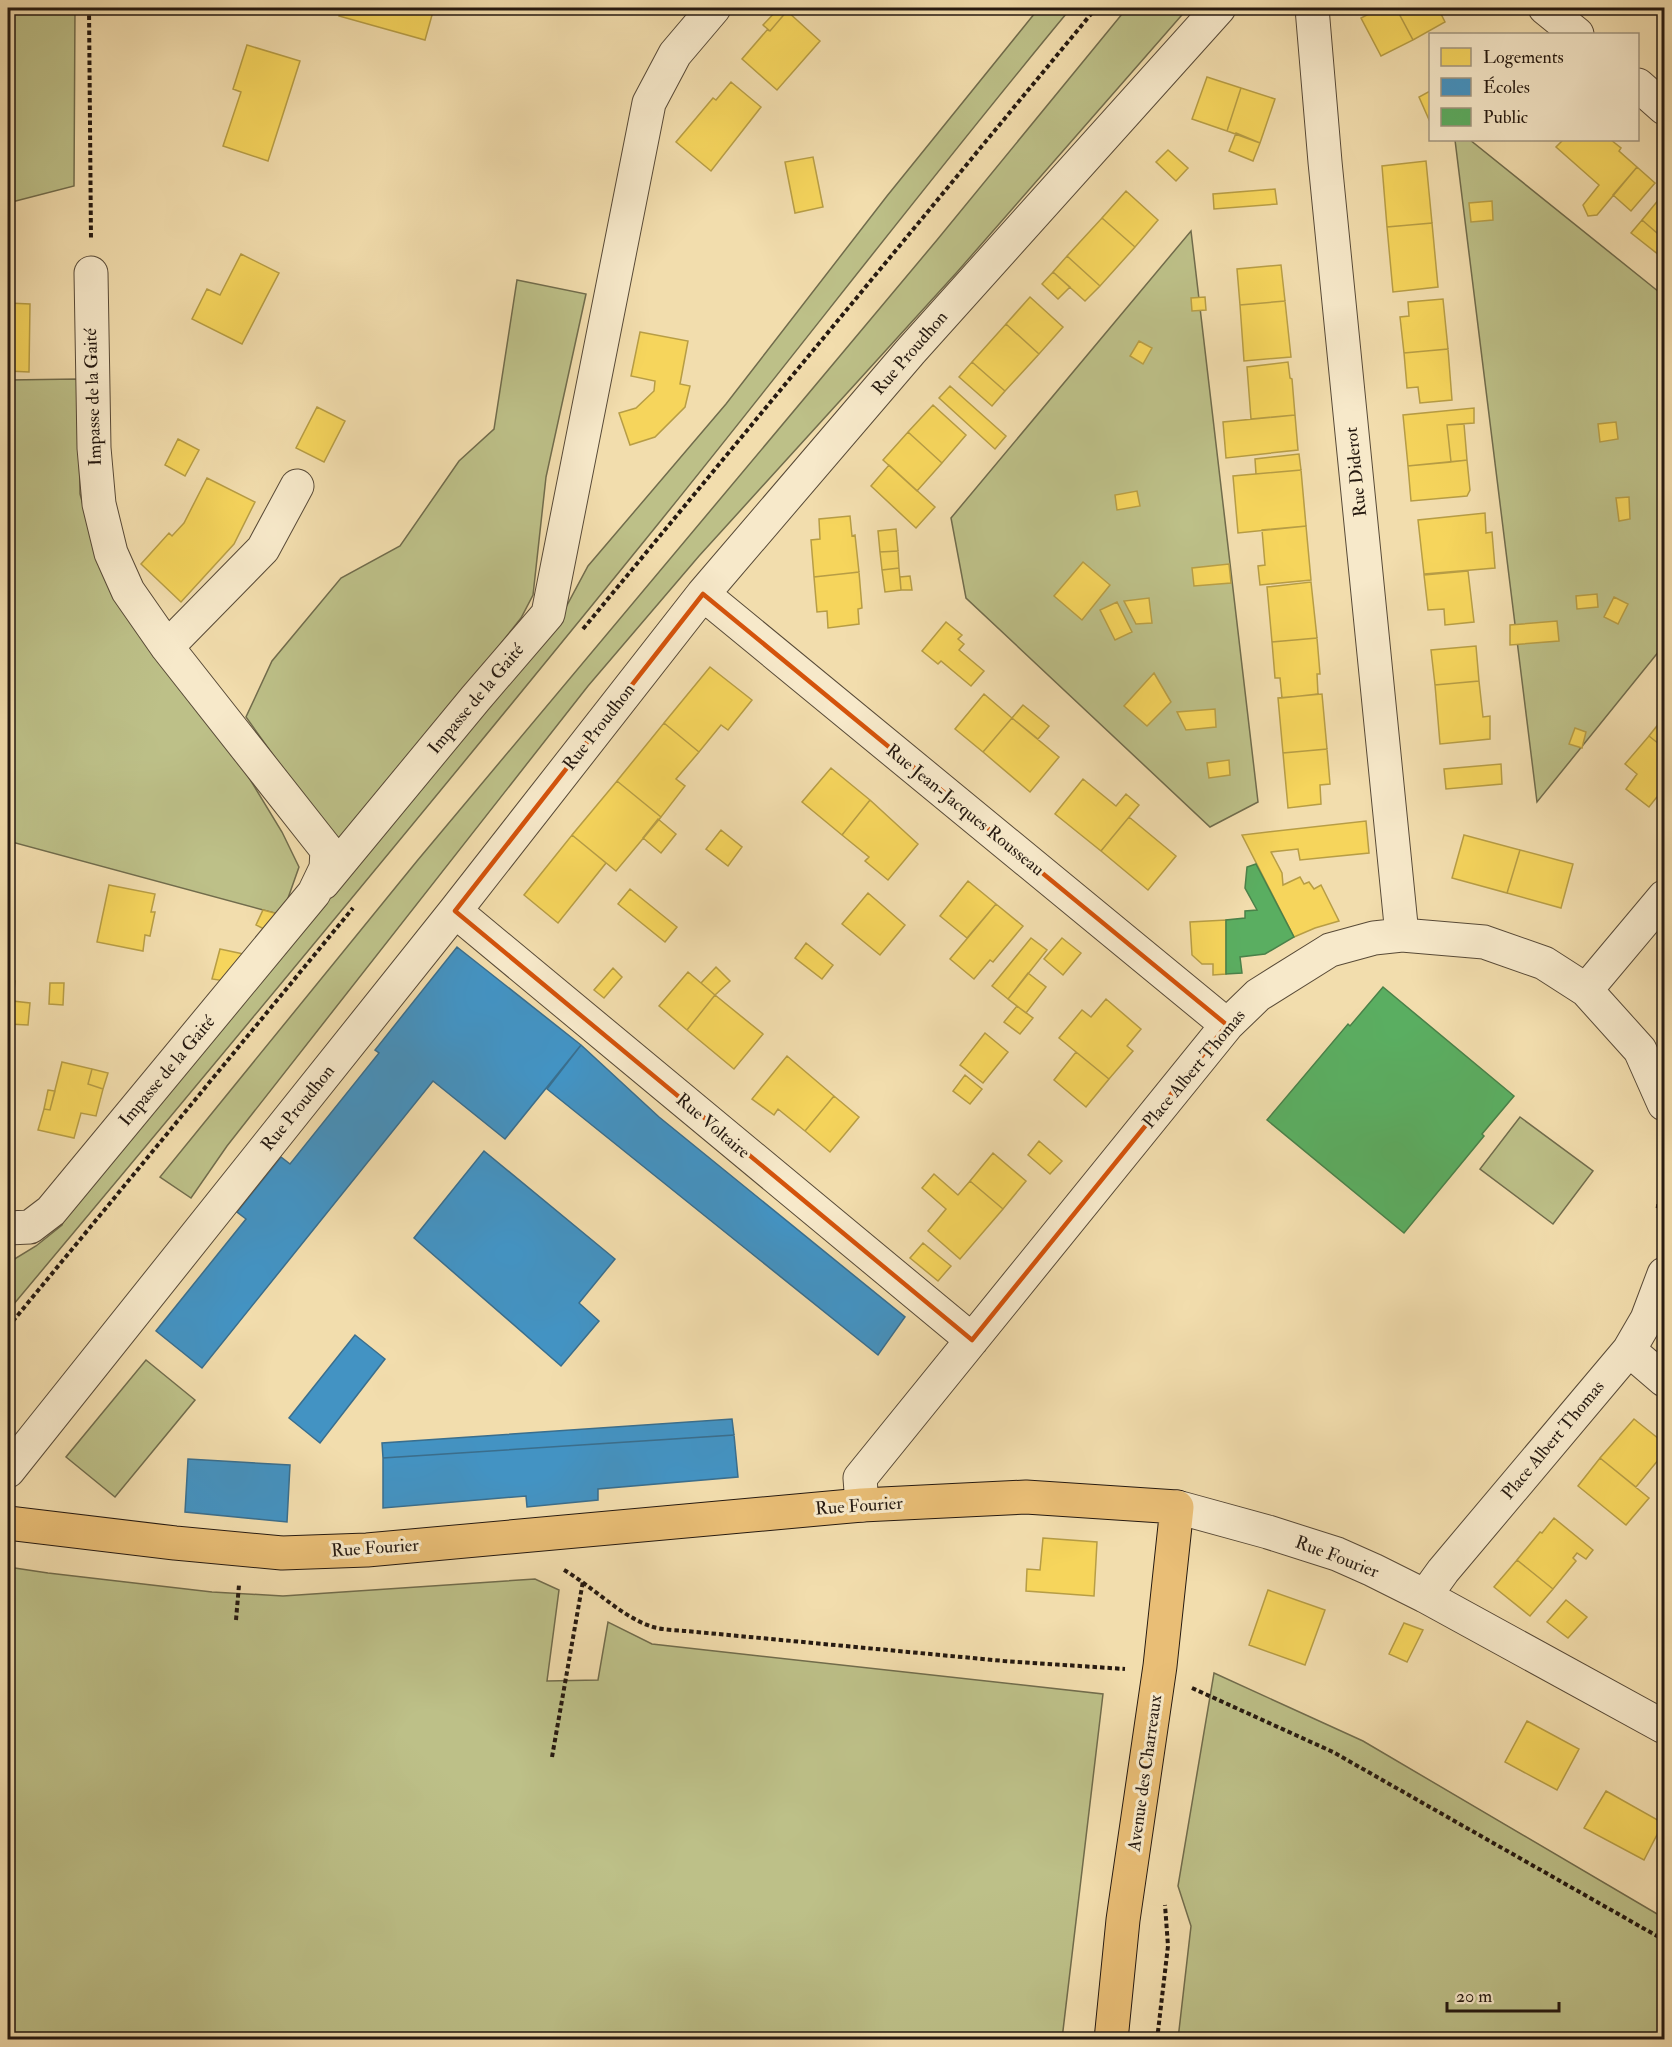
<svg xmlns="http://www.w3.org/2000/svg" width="1672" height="2047" viewBox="0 0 1672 2047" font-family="'IM FELL Double Pica',serif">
<rect width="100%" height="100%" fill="#f2ddad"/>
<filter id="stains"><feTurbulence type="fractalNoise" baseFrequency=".00333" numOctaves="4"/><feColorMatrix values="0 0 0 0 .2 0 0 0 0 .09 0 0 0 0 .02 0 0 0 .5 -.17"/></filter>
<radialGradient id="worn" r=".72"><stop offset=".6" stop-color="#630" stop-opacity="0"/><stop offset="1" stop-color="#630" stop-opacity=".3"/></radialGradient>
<!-- green -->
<path fill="#bdc088" stroke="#716c4c" stroke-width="1.5" d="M8,8H75L74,186L8,203Z
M1039,8H1071C929,179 794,356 654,529C441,792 225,1052 8,1311V1263L36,1246L62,1225L70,1203L566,607L588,566L726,404L887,196Z
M1127,8H1188L958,271L699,556L588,686L227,1146L191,1198L160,1177L417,861L937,240Z
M1455,140H1470L1664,296V645L1537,802Z
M1191,231L1258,802L1210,827L966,598L951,518Z
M517,280L586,294L546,477L533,595L521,618L339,847L246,717L272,661L341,578L400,546L459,461L494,429Z
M78,379L80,494L94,545L223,735L282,832L299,867L282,915L8,841V380Z
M1520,1117L1593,1171L1553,1224L1480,1169Z
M146,1360L195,1400L115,1497L66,1457Z
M8,1567L48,1573L212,1592L283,1596L535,1579L559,1590L547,1681L598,1680L608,1622L652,1644L1103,1694L1062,2039H8Z
M1214,1673L1363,1741L1664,1918V2039H1178L1191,1926L1178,1886Z"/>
<!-- homes -->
<path fill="#f6d55c" stroke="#b79d45" stroke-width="1.5" d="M341,8H434L425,40L339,16Z
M779,8H783L787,11L770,31L763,25Z
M1380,8H1396L1413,40L1381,56L1361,18Z
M1396,8H1438L1445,22L1413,40Z
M787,11L820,41L777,90L742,59L767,30L770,31Z
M247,45L300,61L268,161L223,146L241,92L233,89Z
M1207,77L1241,88L1227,131L1192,119Z
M731,82L761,107L711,171L676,142L713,98L716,100Z
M1241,88L1275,99L1260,143L1227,131Z
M1430,91V122L1419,97Z
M1236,133L1260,143L1253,161L1229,151Z
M1563,140H1611L1621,148L1619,151L1637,167L1597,215L1588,216L1583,205L1599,185L1556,147Z
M1168,150L1188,168L1176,181L1156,162Z
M813,157L823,207L795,213L785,162Z
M1426,161L1432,223L1387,227L1382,166Z
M1637,167L1655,183L1631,211L1613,195Z
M1275,189L1277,204L1214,209L1213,194Z
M1126,191L1158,220L1135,247L1102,218Z
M1664,193V239L1642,220Z
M1492,201L1493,220L1471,222L1469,203Z
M1102,218L1135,247L1100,286L1067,256Z
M1642,220L1664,239V259L1631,233Z
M1432,223L1438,287L1393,292L1387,227Z
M241,254L279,273L242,344L192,319L207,289L220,295Z
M1067,256L1100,286L1085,301L1053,272Z
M1281,265L1285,301L1240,305L1237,269Z
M1053,272L1070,287L1058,299L1042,284Z
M1030,297L1063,327L1039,354L1006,324Z
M1205,297L1206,310L1192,311L1191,298Z
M1443,299L1448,349L1404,353L1400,317L1409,316L1408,302Z
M1285,301L1291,357L1244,361L1240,305Z
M8,303L30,304L29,372L8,371Z
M1006,324L1039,354L1005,391L972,362Z
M640,332L688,341L680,384L690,386L685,407L655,437L630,445L619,413L636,408L654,391L655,381L631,376Z
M1139,341L1152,348L1143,364L1130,356Z
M1448,349L1452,400L1420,403L1418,387L1407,388L1404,353Z
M972,362L1005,391L992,406L959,377Z
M1288,362L1290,378L1292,379L1295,415L1251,419L1247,367Z
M950,386L1006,436L995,449L939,398Z
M933,405L966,435L942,463L908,432Z
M317,407L345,421L324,462L296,448Z
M1474,408V423L1447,425L1451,462L1408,466L1403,415Z
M1295,415L1298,450L1226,458L1223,422Z
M1616,422L1618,439L1600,442L1598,424Z
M1464,424L1467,460L1451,462L1447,425Z
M908,432L942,463L917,491L883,460Z
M178,439L199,450L185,476L165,465Z
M1299,454L1301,470L1256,474L1255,459Z
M1467,460L1470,490L1467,496L1411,501L1408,466Z
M889,465L935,507L916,528L871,486Z
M1301,470L1306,526L1238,533L1233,476Z
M207,478L255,502L234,544L181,602L141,564L169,533L172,536L184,523Z
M1137,491L1140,506L1117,510L1115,495Z
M1629,497L1630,519L1619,521L1616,498Z
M1485,513L1486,533L1492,532L1495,568L1424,574L1418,520Z
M850,516L852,536L855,535L859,572L814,577L811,540L820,539L819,519Z
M1306,526L1311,580L1260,585L1258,566L1265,565L1262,530Z
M896,529L898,551L880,552L878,531Z
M898,551L899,568L882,570L880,552Z
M1083,562L1110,585L1082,620L1054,596Z
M1229,564L1231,583L1194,586L1192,568Z
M899,568L901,590L885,592L882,570Z
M1468,571L1474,622L1445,625L1444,609L1428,610L1424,575Z
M859,572L862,608L858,609L859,624L828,628L827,611L817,612L814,577Z
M910,576L912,590H901L900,577Z
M1311,582L1317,638L1272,642L1267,587Z
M1597,594L1598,607L1577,609L1576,596Z
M1614,597L1628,604L1618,624L1604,617Z
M1149,598L1152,623L1136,624L1124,601Z
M1117,602L1132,632L1115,640L1100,610Z
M1557,621L1559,641L1510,645V625Z
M946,622L962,635L958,639L964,644L959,650L984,671L971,686L941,661L938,664L922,651Z
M1317,638L1320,674H1317L1318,694L1282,698L1280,678H1275L1272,642Z
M1476,646L1479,681L1435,685L1431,650Z
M710,667L752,700L728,730L721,725L699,752L664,723Z
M1154,673L1171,702L1147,726L1124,706Z
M1479,681L1483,717L1490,716V739L1440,744L1435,685Z
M984,694L1012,718L983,752L955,729Z
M1322,694L1327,749L1283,753L1278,698Z
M1023,705L1049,726L1038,739L1012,718Z
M1215,709L1216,727L1186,730L1177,712Z
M1664,717V748L1649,736Z
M1012,718L1059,757L1030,792L983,752Z
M664,723L699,752L676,779L685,786L661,817L617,781Z
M1575,728L1586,732L1582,748L1569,744Z
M1649,736L1664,748V788L1649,807L1626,789L1637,774L1625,764Z
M1327,749L1330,784L1320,785L1321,804L1288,808L1283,753Z
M1229,760L1230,775L1209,778L1207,763Z
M1501,764L1502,784L1446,789L1444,769Z
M831,768L870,800L842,835L802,802Z
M1083,779L1116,806L1126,794L1139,805L1101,851L1055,814Z
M617,781L661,817L616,871L572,835Z
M870,800L918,844L888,880L865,861L869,857L842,835Z
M1129,817L1176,856L1148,890L1101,851Z
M658,819L676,834L661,853L643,838Z
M1366,821L1369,853L1300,860L1298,849L1271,852L1282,873L1283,885L1300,877L1304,884L1309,882L1314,889L1321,885L1339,921L1315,928L1294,937L1242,835Z
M721,830L742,847L728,866L706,849Z
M572,835L606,863L558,923L524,895Z
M1464,835L1520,850L1507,893L1452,878Z
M1520,850L1573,864L1561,908L1507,893Z
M968,881L996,904L967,938L940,916Z
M109,885L155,894L151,912H155L150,936L145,935L143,951L97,942Z
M630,889L677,927L665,942L618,904Z
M868,893L905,925L880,955L842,924Z
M996,904L1023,926L993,962L990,960L974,979L950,959Z
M263,910L282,915L268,931L256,925Z
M1226,920V974L1213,975V964H1202L1192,955L1190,922Z
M1031,938L1047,950L1008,999L992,986Z
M1062,938L1081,953L1063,975L1044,959Z
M806,943L833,965L822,979L795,958Z
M220,949L248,955L225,981L212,979Z
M716,967L730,981L715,995L701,983Z
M613,968L622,977L604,998L594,990Z
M688,972L715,995L687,1030L659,1006Z
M1028,973L1046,987L1026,1013L1008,999Z
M8,981H15L13,1001L30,1003L28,1025L8,1024Z
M50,983H64L63,1005L49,1004Z
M715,995L763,1034L734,1069L687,1030Z
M1106,999L1141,1029L1127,1046L1133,1051L1109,1079L1059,1038L1082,1010L1091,1017Z
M1017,1006L1033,1018L1020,1034L1004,1022Z
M985,1033L1008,1052L983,1083L960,1065Z
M1076,1052L1109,1079L1086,1107L1054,1080Z
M787,1056L834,1096L805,1131L778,1109L774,1115L752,1099Z
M62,1062L92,1069L88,1084L103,1089L96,1116L81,1113L74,1138L38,1130L44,1109L50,1110Z
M92,1069L108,1073L103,1089L88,1084Z
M965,1075L982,1089L970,1104L953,1091Z
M48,1090L55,1091L50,1110L44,1109Z
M834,1096L859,1117L830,1152L805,1131Z
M1039,1141L1062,1161L1050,1174L1028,1155Z
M993,1153L1026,1181L1003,1209L970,1181Z
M934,1174L958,1195L970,1181L1003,1209L960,1259L928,1231L946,1209L922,1188Z
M923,1243L951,1266L938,1281L910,1258Z
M1634,1419L1664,1443V1453L1636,1487L1600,1458Z
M1600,1458L1649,1498L1626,1525L1578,1486Z
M1554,1518L1593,1550L1586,1559L1577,1553L1573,1558L1576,1561L1553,1589L1517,1560L1540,1532L1542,1533Z
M1043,1538L1097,1542L1094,1596L1026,1591L1027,1569L1040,1570Z
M1517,1560L1553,1589L1530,1616L1494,1587Z
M1268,1590L1325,1610L1305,1665L1249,1645Z
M1566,1600L1587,1617L1568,1638L1547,1622Z
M1404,1623L1423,1630L1407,1662L1389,1654Z
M1527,1721L1579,1749L1557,1790L1505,1762Z
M1606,1791L1663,1823L1644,1860L1584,1828Z"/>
<!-- schools -->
<path fill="#4393c3" stroke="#3a6e8d" stroke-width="1.5" d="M457,947L581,1045L505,1139L433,1081L202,1368L156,1331L246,1219L237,1212L281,1157L290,1164L379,1053L375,1050Z
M581,1045L659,1117L905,1317L878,1355L547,1089Z
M484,1151L615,1259L579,1303L599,1321L561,1366L414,1238Z
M355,1335L385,1359L320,1443L289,1418Z
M732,1419L734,1435L383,1458L382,1443Z
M734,1435L738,1477L598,1489V1500L527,1507L526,1496L383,1508V1458Z
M188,1459L290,1465L287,1522L185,1512Z"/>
<!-- public -->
<path fill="#5aae61" stroke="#4a8149" stroke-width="1.5" d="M1256,864L1294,937L1265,954L1240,957L1242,973L1226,974V920L1245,918V911L1257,910L1245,888L1247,867Z
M1383,987L1514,1096L1482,1134L1484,1136L1404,1233L1267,1120L1348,1024L1350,1026Z"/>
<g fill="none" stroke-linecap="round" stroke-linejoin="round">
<!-- minor casing -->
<g stroke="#584a37" stroke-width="35">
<path id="minor" d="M1312,8L1325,162L1402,935
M1545,8L1577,34
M1638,85L1664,108
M703,594L1227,1025
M167,647L263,549L297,486
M323,883L475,699L548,614L649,103L675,54L714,8
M455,911L972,1340
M1586,990L1664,897
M8,1228L30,1227L51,1211L314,893L326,868L327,850L167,647L128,591L111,553L99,504L94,448L91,273
M1629,1350L1664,1380
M8,1471L455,911L703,594L910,352L1219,8
M862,1505L860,1478L1227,1025L1258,995L1330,950L1374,938L1402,935L1484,942L1544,963L1586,990L1640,1050L1664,1104
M1177,1507L1268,1532L1337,1554L1373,1570L1425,1596L1664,1727
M1425,1596L1443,1571L1629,1350L1647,1319L1664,1274"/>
</g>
<!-- major casing -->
<g stroke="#251910" stroke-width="35">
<path id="major" d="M8,1523L175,1543L282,1553L367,1550L862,1505L1026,1497L1177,1507L1160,1666L1123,1920L1111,2040"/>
</g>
<!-- path -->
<path stroke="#251910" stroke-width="4" stroke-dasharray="4.5 3" stroke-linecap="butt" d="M89,8L91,240
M583,629L1096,8
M1656,1206L1664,1207
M8,1327L353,908
M564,1570C592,1586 619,1615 650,1626C661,1630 675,1630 686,1631L1004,1661L1125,1669
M236,1620L239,1585
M1192,1688L1333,1752L1664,1940
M552,1757L583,1581
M1157,2040L1168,1946L1165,1905"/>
<!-- minor -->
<use href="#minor" stroke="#f7e9ca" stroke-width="33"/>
<!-- major -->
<use href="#major" stroke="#e9be76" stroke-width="33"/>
</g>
<!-- marked area -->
<path fill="none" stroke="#d4530c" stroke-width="4.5" stroke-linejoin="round" d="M703,594L1227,1025L972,1340L455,911Z"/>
<g text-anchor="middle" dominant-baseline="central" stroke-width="6" stroke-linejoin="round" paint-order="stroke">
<!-- street labels -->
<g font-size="18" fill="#251910" stroke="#f7e9ca">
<text transform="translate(910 353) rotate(-49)">Rue Proudhon</text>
<text transform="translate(93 397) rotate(-92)">Impasse de la Gaité</text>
<text transform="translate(1356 472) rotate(-96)">Rue Diderot</text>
<text transform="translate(476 699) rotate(-50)">Impasse de la Gaité</text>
<text transform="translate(599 727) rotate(-52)">Rue Proudhon</text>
<text transform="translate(965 810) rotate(39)">Rue Jean-Jacques Rousseau</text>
<text transform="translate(1194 1069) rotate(-50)">Place Albert Thomas</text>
<text transform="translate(167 1071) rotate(-50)">Impasse de la Gaité</text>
<text transform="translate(298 1108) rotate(-51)">Rue Proudhon</text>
<text transform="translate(713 1126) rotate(40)">Rue Voltaire</text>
<text transform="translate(1553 1440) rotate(-50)">Place Albert Thomas</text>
<text transform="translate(859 1506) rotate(-4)">Rue Fourier</text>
<text transform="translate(375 1548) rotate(-4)">Rue Fourier</text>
<text transform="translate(1337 1557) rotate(21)">Rue Fourier</text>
<text transform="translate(1145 1773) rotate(-82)">Avenue des Charreaux</text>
</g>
</g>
<!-- margin -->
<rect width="1672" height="2047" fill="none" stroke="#f2ddad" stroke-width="30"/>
<rect x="9" y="9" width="1654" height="2029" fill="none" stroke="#251910" stroke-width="3"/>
<rect x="15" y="15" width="1642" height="2017" fill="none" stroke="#251910" stroke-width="1.5"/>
<!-- legend -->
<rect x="1429" y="33" width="210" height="108" fill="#f7e9ca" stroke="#a39680" stroke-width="1.5"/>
<rect x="1441" y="48" width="30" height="18" fill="#f6d55c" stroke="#a39680" stroke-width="1.5"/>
<text x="1483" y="63" font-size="18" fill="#251910">Logements</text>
<rect x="1441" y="78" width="30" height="18" fill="#4393c3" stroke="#a39680" stroke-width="1.5"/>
<text x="1483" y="93" font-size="18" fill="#251910">Écoles</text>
<rect x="1441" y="108" width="30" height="18" fill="#5aae61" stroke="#a39680" stroke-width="1.5"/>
<text x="1483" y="123" font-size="18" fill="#251910">Public</text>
<!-- scale -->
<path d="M1447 2002v9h112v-9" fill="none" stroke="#251910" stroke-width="3"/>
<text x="1456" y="2002" font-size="18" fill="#251910" stroke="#f7e9ca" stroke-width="4.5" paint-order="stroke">20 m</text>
<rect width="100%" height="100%" filter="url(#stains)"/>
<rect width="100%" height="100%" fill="url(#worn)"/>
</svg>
